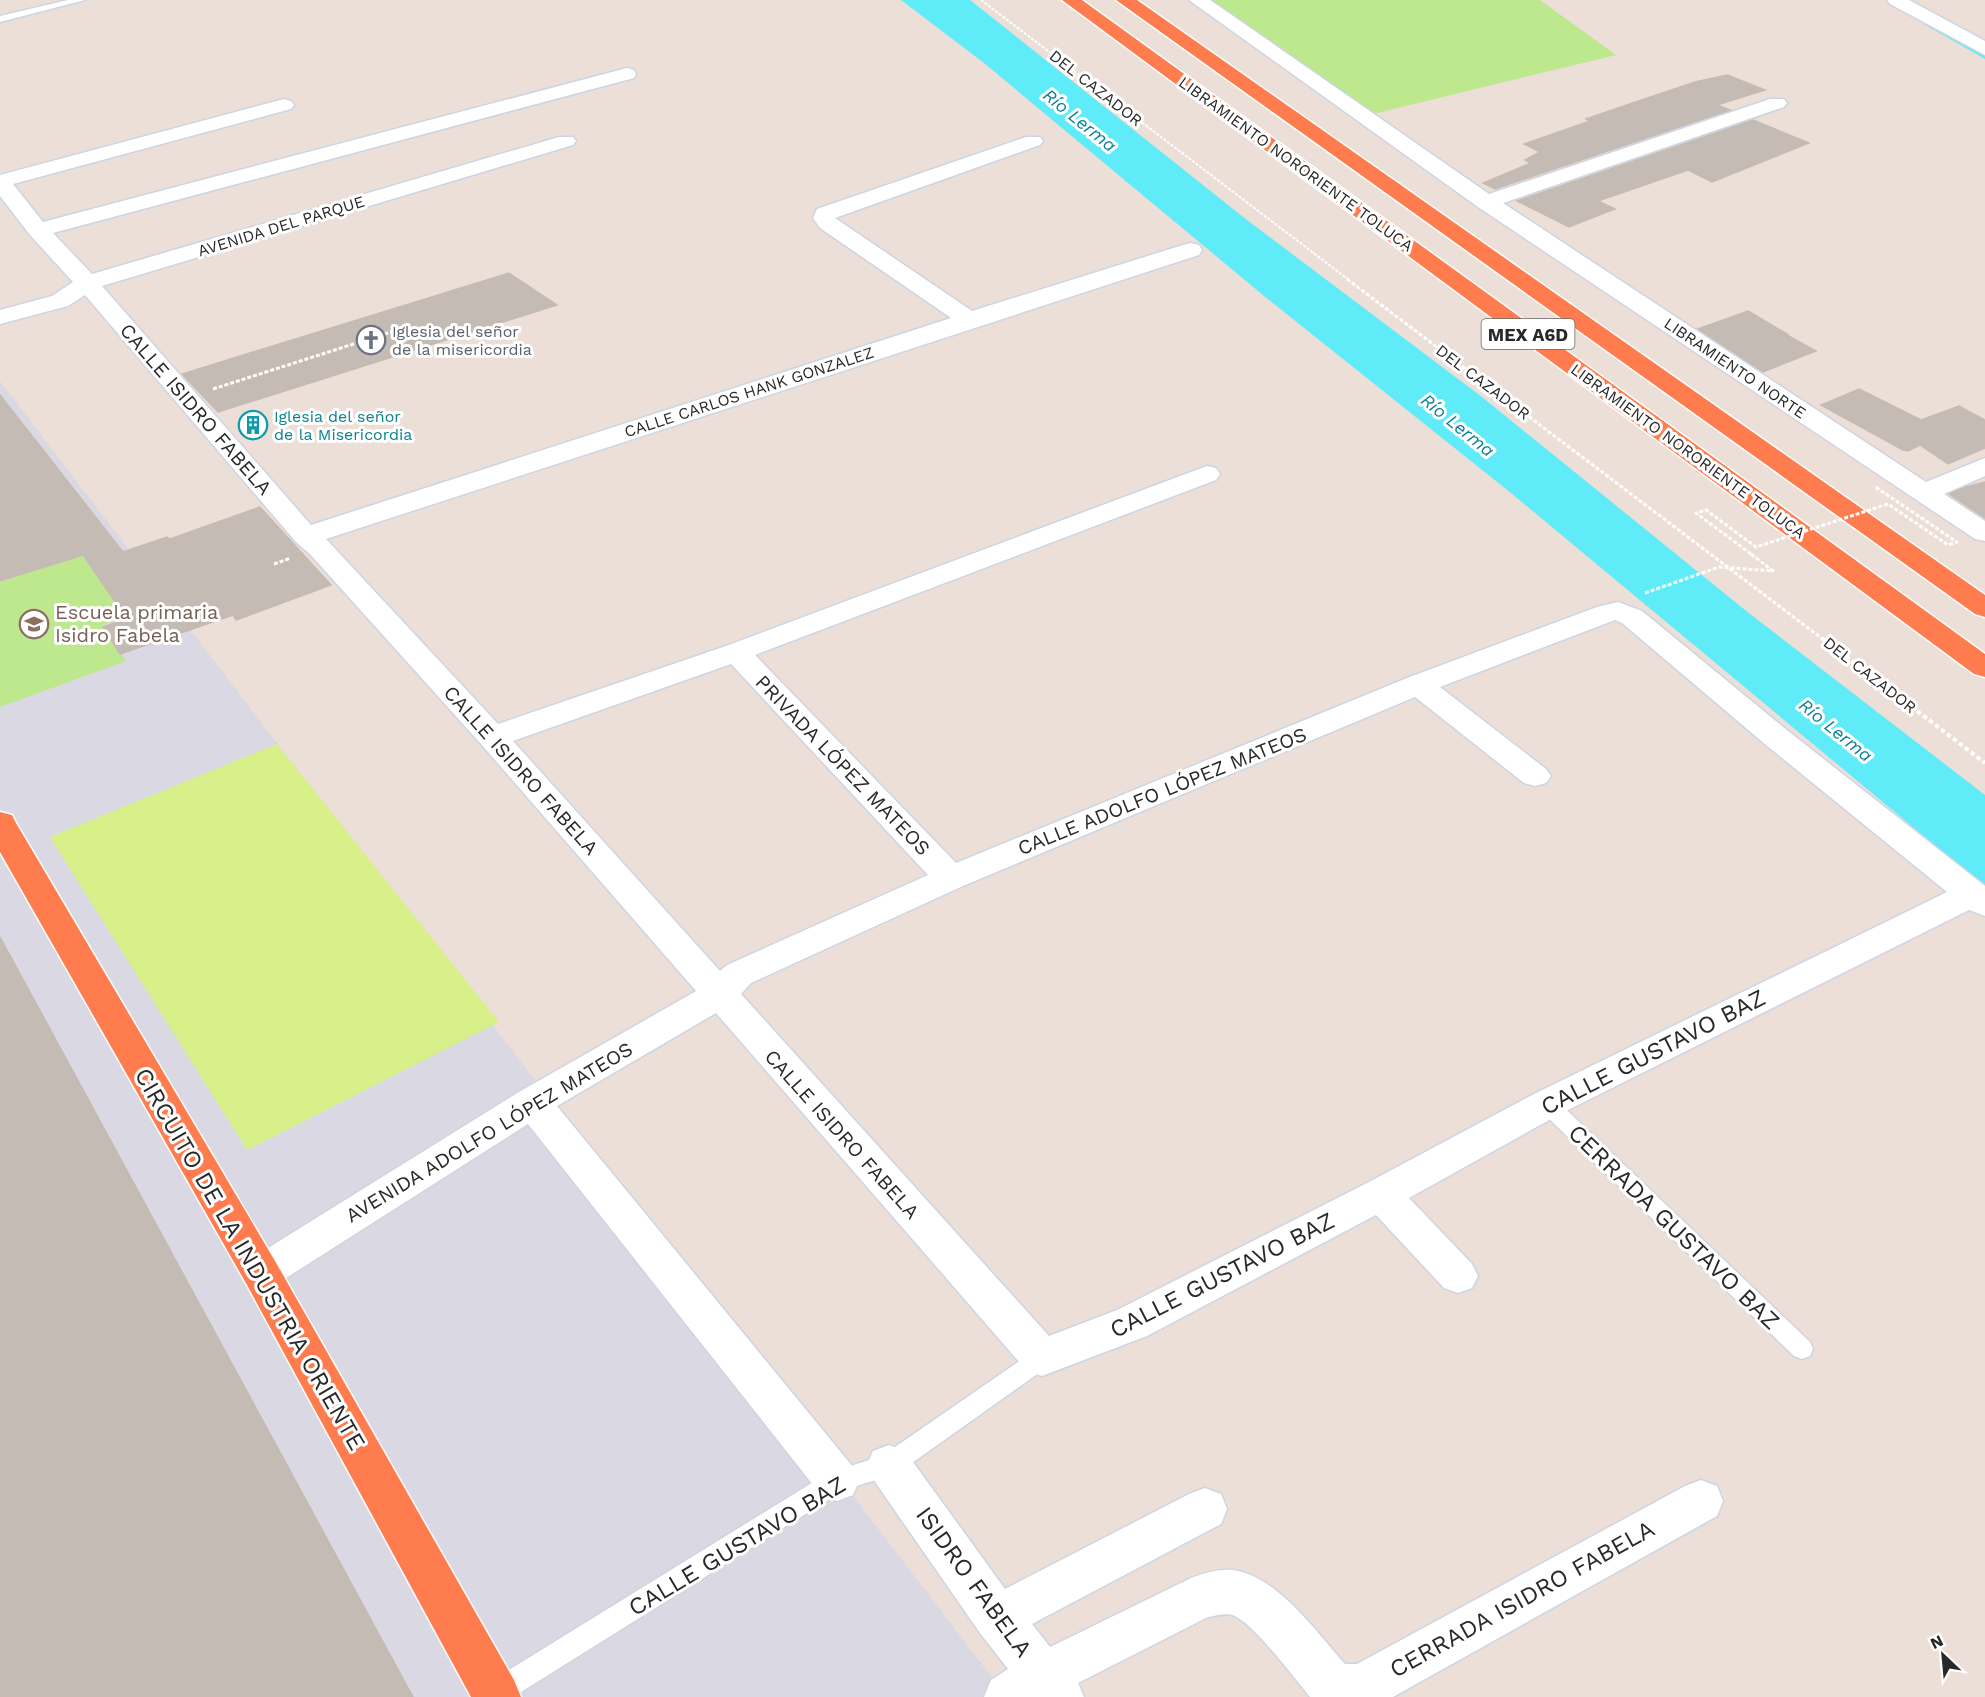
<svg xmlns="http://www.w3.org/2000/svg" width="1985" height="1697" viewBox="0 0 1985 1697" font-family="'Work Sans',sans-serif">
<rect width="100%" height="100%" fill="#ecdfd7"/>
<!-- industrial -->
<path fill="#dad9e3" d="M0,381L1007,1697H0Z"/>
<!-- green -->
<path fill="#bde88e" d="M1206,0H1540L1616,55L1373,114Z
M82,555L105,588L164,568L185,596L102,625L126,661L0,707V582Z"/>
<!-- pitch -->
<path fill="#d7f089" d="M277,744L499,1022L247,1150L50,837Z"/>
<!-- water -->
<path fill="#60ebf8" d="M901,0H970L1247,220L1482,397L1750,614L1985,795V887L1511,493L1264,296L984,63Z"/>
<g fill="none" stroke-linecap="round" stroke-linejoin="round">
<!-- stream -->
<path fill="#60ebf8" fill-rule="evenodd" d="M1924,22H1928L1985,55V59L1924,24Z"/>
</g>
<!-- building -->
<path fill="#c3bbb4" stroke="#c7bbb1" stroke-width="1.5" d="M1727,75L1765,90L1717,105L1730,110L1495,189L1483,183L1531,163L1525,160L1540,152L1524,144L1590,121L1586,119L1618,108L1695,82Z
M1753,120L1809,143L1712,182L1688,170L1598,201L1615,209L1569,227L1517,201Z
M509,273L557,305L218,412L182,374Z
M1748,311L1787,334H1785L1816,351L1763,372L1698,329Z
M1859,389L1921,420L1959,406L1985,420V448L1948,464L1920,445L1908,451L1903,450L1821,405Z
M0,395L123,552L167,537L170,539L260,507L331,585L236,620L233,615L120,654L103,627L127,619L83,555L0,581Z
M1985,482V518L1949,494L1965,487Z
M0,937L413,1697H0Z"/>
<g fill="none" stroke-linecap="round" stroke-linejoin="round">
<!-- lane casing -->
<g stroke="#cdd5e2" stroke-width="3">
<path id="lane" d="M68,0H85L0,22V16Z
M1547,1096L1554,1098L1810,1342L1813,1349L1810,1356L1802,1359L1794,1356L1540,1110L1537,1104L1540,1098Z
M1042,1348L1050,1351L1054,1358L1050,1365L898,1473L844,1490L513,1697H483L482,1693L486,1684L828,1473L882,1456L1034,1351Z"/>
</g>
<!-- street casing -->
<g stroke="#cdd5e2" stroke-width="3">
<path id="street" d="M1189,0H1210L1489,194L1770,99H1784L1787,103L1784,107L1503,203L1926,482L1985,458V476L1944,494L1985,521V541L1975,539L1478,207Z
M1887,0H1909L1985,41V55L1890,4Z
M627,68L634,70L636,74L634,78L53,233L92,274L559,137H573L576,141L573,145L102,286L311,525L951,318L820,228L813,218L817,209L1026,137H1040L1043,141L1040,145L835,218L972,311L1183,245L1191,243L1199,245L1202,250L1199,255L326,539L498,724L726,646L1207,466L1216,468L1220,474L1216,480L755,655L956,863L1407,678L1597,607L1618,602L1642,611L1788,731L1985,886V916L1969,910L1560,1114L1409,1198L1472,1264L1478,1276L1472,1288L1458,1293L1444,1288L1376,1215L1147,1336L1042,1376L1027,1371L716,1013L557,1106L853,1467L859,1481L853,1495L837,1501L821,1495L528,1124L275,1285L261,1290L247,1285L241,1273L247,1261L519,1092L696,991L481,744L309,553L296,542L85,295L68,306L0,324V310L52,296L73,282L30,235L0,196V175L284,99L291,101L294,105L291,109L13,184L43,222ZM1615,620L1622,623L1766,745L1947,892L1534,1094L1367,1183L1117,1310L1049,1336L741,994L751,983L963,886L1415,697L1524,783L1535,786L1546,783L1551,776L1546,769L1440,687ZM731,664L928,875L727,965L720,971L513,741Z
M889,1445L905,1451L1005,1589L1189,1494L1205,1488L1221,1494L1227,1509L1221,1524L1032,1624L1050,1647L1187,1580C1201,1574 1216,1569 1232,1570C1277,1575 1317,1633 1345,1664H1357L1685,1486L1701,1480L1717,1486L1723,1501L1717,1516L1393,1697H1310C1296,1680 1251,1620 1232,1615C1225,1613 1215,1616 1208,1617L1078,1683L1084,1697H984L991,1680L1008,1669L980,1633L873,1479L867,1465L873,1451Z"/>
</g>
<!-- highway casing -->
<g stroke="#fff" stroke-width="3">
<path id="highway" d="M1062,0H1082L1985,654V677L1974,674Z
M1116,0H1137L1985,595V617L1975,614Z
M0,812L12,815L16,823L275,1261L514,1680L521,1697H471L247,1285L0,852Z"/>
</g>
<!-- path-far2 -->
<path stroke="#fff" stroke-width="2" stroke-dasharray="3 1.5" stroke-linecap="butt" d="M981,0L1349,280"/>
<!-- path-far1 -->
<path stroke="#fff" stroke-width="3" stroke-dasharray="4 2" stroke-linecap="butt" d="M1347,279L1824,640
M213,389L394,331
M274,564L291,558
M1645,593L1719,567L1773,571L1751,554"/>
<!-- path -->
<path stroke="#fff" stroke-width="4" stroke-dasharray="4.5 3" stroke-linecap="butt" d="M1822,638L1985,763"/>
<!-- lane -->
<use href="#lane" fill="#fff" fill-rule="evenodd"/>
<!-- street -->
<use href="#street" fill="#fff" fill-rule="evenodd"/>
<!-- highway -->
<use href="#highway" fill="#ff7c4f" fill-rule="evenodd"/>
<!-- path-bridge -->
<path stroke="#fff" stroke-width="3" stroke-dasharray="4 2" stroke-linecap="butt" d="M1751,554L1696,513L1706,510L1756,547L1888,504L1948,545L1957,542L1874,486"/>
</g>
<!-- icons -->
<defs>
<g id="church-ring" transform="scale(1.5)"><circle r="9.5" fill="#fff" stroke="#6b7280" stroke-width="1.5"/><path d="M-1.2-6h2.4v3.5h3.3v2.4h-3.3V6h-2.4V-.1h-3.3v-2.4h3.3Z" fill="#6b7280"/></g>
<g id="building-ring" transform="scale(1.5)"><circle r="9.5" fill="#fff" stroke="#0f9aa8" stroke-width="1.5"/><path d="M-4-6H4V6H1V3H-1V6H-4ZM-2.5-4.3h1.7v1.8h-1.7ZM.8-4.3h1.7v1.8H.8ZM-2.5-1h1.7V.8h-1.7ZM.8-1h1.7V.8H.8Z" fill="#0f9aa8"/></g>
<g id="school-ring" transform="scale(1.5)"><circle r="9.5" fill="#fff" stroke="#8d6e63" stroke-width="1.5"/><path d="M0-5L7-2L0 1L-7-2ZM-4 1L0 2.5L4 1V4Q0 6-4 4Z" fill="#8d6e63"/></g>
</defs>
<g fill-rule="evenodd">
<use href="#church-ring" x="371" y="340"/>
<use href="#building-ring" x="253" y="425"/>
<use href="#school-ring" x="34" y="624"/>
</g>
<g text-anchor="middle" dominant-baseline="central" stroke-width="6" stroke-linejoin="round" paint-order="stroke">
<!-- far-street labels -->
<g font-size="16" fill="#282828" stroke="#fff">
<text transform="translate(1096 88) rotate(38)">DEL CAZADOR</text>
<text transform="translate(1296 164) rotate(36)">LIBRAMIENTO NORORIENTE TOLUCA</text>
<text transform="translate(281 226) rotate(-17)">AVENIDA DEL PARQUE</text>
<text transform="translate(1735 368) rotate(34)">LIBRAMIENTO NORTE</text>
<text transform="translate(1483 382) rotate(37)">DEL CAZADOR</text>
<text transform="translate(749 392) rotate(-18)">CALLE CARLOS HANK GONZALEZ</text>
<text transform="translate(1688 451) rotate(36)">LIBRAMIENTO NORORIENTE TOLUCA</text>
<text transform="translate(1870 675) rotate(38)">DEL CAZADOR</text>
</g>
<!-- far-worship labels -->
<g font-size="16" fill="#5b616d" stroke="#fff" text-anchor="start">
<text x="392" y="331">Iglesia del señor<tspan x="392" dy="18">de la misericordia</tspan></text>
</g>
<!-- far-culture labels -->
<g font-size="16" fill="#0d838f" stroke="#fff" text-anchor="start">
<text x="274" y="416">Iglesia del señor<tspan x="274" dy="18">de la Misericordia</tspan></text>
</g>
<!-- far-water labels -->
<g font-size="18" font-style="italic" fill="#04809a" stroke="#fff">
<text transform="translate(1080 120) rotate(39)">Río Lerma</text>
<text transform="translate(1458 425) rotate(39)">Río Lerma</text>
<text transform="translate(1836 730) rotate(39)">Río Lerma</text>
</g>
<!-- shield labels -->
<rect fill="#fff" stroke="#686868" stroke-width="1.5" x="1481.5" y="319" width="93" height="30" rx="4.5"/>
<g font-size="18" font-weight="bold" fill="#282828">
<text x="1528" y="334">MEX A6D</text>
</g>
<!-- street labels -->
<g font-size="20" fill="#282828" stroke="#fff">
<text transform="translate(196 409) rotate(49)">CALLE ISIDRO FABELA</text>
<text transform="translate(843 765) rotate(46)">PRIVADA LÓPEZ MATEOS</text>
<text transform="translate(521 770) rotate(48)">CALLE ISIDRO FABELA</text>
<text transform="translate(1162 791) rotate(-22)">CALLE ADOLFO LÓPEZ MATEOS</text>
<text transform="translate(489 1132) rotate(-31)">AVENIDA ADOLFO LÓPEZ MATEOS</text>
<text transform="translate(842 1134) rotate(48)">CALLE ISIDRO FABELA</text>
</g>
<!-- education labels -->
<g font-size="20" fill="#785e54" stroke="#fff" text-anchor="start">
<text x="55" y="612">Escuela primaria<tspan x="55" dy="23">Isidro Fabela</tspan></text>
</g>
<!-- near-street labels -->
<g font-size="24" fill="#282828" stroke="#fff">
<text transform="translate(1653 1052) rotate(-27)">CALLE GUSTAVO BAZ</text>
<text transform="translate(1674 1227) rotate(44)">CERRADA GUSTAVO BAZ</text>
<text transform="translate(250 1259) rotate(60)">CIRCUITO DE LA INDUSTRIA ORIENTE</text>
<text transform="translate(1222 1275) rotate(-27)">CALLE GUSTAVO BAZ</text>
<text transform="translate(737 1546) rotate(-31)">CALLE GUSTAVO BAZ</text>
<text transform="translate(974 1582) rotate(54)">ISIDRO FABELA</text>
<text transform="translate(1522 1599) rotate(-29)">CERRADA ISIDRO FABELA</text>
</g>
</g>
<!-- north arrow -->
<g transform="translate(1943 1655) rotate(334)" stroke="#ffffff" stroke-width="4.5" paint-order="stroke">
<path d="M0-4.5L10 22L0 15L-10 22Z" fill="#282828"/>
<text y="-9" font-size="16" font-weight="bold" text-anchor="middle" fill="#282828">N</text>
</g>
</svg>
